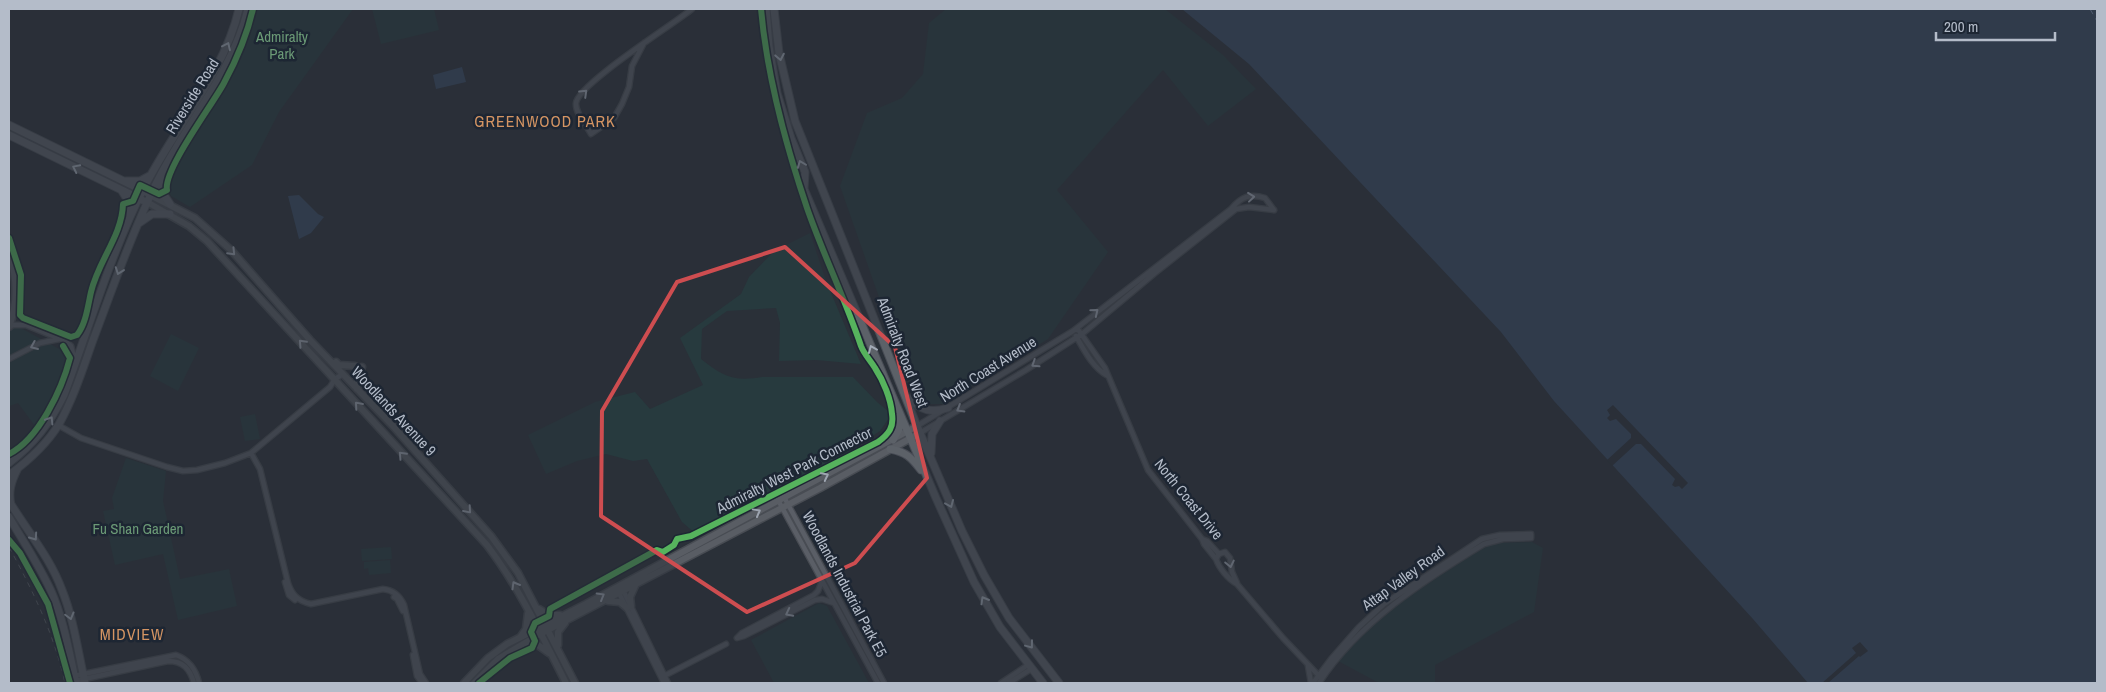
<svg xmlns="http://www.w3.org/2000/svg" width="2106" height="692" viewBox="0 0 2106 692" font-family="'Archivo Narrow',sans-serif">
<rect width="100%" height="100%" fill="#2a3038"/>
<!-- green -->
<path fill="#273a3e" d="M256,9H353L279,112L252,165L190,207L171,196L167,187L168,181L180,156L213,103L234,67Z
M372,9H434L439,30L381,44Z
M946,9H1165L1223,55L1256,89L1208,126L1163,70L1057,190L1108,252L1048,339L943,404H924L914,397L840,186L867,113L902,98L923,74L929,23Z
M810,233L826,281L861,364L816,360L779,361L780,323L776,308L727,311L702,329L701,359C722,376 734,382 762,377H853L877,402L888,411L889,418L880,431L851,450L696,534L682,522L647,459L633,461L606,454L577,461L546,474L528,435L595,402L635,392L650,409L703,385L680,338L741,294L749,277L774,251Z
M19,327L63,351L67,359C62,383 51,407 35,426L18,403L9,406V328Z
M171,334L199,348L178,391L150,376Z
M255,414L260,439L245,441L240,417Z
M126,458L166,471L163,501L180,579L229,569L237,606L178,620L163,554L115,565L103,511L114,509L112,498Z
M1532,542L1543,548L1534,612L1435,665V683H1379L1338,661L1388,609L1490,543Z
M391,547L392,559L362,561L361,549Z
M390,560L391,573L369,575L368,568L364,569V562Z
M819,603L827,606L869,683H774L751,640Z"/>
<!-- water -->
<path fill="#384963" d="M1182,9H2097V683H1808L1753,619L1554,401L1501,332L1249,64Z
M462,67L466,82L436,89L433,75Z
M299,195L318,214L324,217L311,233L299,239L288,196Z"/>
<!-- pier -->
<path fill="#2a3038" d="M1613,405L1688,483L1682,489L1679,486L1675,487L1672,485L1675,479L1641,444H1636L1612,466L1607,460L1631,438V434L1616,419L1610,421L1607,418L1610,415L1607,410Z
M1860,642L1868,651L1860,657L1859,656L1828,683H1822L1856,653L1852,648Z"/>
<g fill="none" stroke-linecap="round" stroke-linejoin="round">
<!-- ferry -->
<path stroke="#7c92b1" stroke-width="1" stroke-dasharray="6 5" stroke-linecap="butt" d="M2090,9L2097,21"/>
<!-- street casing -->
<g stroke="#484c53" stroke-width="7">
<path id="street" d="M644,43L632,66L629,87L622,104L614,118L591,134C587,126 575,113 576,103C578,84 674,24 692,9
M9,327L13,325H26L65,341L71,346L75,361
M1077,328L1105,368L1148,470L1202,539L1207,541L1219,554
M1076,336C1084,350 1093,368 1108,376
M9,359L40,343L59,339
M58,425L81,438L167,467L183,471L197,470L225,463L251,453L330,387L335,379L343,374
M917,426L1073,331L1231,209C1241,197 1250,193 1265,198L1274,210
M920,433L1026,370L1082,334L1155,273L1236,209L1249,207L1274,210
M251,453L260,469L288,583C292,595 298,601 311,604L383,589C393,590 400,596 404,605L420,674L426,683
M784,497L884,683
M778,500L878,683
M1202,539L1204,544L1216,559
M1219,554L1216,559C1219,568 1228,579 1237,584L1283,638L1320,677
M1219,554L1225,552L1230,558L1232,572L1237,583
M822,581L818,591L814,595L742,633L737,638L744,636L815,600L822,599L834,603
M285,582L289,595L295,600
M622,588L668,683
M618,591L664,683
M394,597L397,599L403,611
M413,655L417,676L422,683
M1308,666L1311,683
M74,676L176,655C190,660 196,670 199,683
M664,676L726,644
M75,681L168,661C183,661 190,669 194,683
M1001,683L1028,665
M1009,683L1031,669
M1313,683L1331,659L1359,627L1384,604L1482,539L1500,535L1531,534V538L1503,539L1484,544C1423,581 1359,622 1319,683"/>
</g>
<!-- secondary casing -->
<g stroke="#484c53" stroke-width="9">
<path id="secondary" d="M150,195L195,218L231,250L310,340L393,426L491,536L518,573L575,683
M147,202L189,226L207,241L487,545C519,587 542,636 566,683
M9,253C17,277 18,303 9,327
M336,362L339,365L355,366
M357,389V377L362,367
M608,601L620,602L627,608
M631,606L630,597L635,586
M539,609L548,615H560
M521,636L526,629L528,613
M527,643L538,645L549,653
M558,645V632L565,623
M464,683L488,658L507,644L586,604L917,426
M474,683L498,659L540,634L820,488L920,433"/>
</g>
<!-- primary casing -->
<g stroke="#484c55" stroke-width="9">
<path id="primary" d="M766,9L769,46L777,93L791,138L805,172L804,189L936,498L974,582L1000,627L1043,683
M774,9L779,53L795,121L917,426L962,531L984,575L1009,618L1059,683
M9,125L146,192
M9,135L142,200
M161,176L162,192L170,204
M126,181H140L151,175
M122,191L129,202L130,215
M139,223L152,214H170
M908,398C922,411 931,413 948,408
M893,440L899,429L898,414
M890,449C906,452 911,457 921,470
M931,453L932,434L940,421
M9,463C34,444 50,423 64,395C90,325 111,252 145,186C175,127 224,74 239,9
M9,475C28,461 47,444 59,424C74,397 83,368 93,340C112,290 129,240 152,192C181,128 231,78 248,9
M9,501C27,531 50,557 62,590C74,620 78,652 85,683
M11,505C8,492 11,482 17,470
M9,517C23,541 39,565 51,591C64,620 69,652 76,683"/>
</g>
<!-- street -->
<use href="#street" stroke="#5a5e66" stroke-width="4.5"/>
<!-- secondary -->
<use href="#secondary" stroke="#595d64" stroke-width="6"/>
<!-- primary -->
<use href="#primary" stroke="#5c6168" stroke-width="7"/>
<!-- rail -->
<path stroke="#595d64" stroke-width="1" stroke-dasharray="5 5" stroke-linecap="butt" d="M9,547C33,591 54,634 65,683"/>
<!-- cycleway casing -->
<g stroke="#1d2633" stroke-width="9">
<path id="cycleway" d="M9,238L21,275L20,315L23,318L71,337L77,335C86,324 88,305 91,292C98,261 122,236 123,204L133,201L140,185L159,194L167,190C163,170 213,104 224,83C237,59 247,35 253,9
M9,454C39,439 62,389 70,358L63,346
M9,540L20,553L48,604L70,683
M479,683L510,658L532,648L535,641L531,632L535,623L549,616L550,609L657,550L663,552L674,545L677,539L691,536L878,442C889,434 894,427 892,414C891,399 883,380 875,368C870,360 864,354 861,346C845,299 823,254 807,208C785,143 767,77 761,9"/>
</g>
<!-- cycleway -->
<use href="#cycleway" stroke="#56b35d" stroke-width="6"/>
</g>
<!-- one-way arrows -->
<defs><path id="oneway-chevron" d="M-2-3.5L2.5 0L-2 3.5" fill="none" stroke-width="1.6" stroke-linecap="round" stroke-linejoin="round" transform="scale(1.25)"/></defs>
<g stroke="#a2aab6">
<use href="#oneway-chevron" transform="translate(227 46) rotate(-65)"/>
<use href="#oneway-chevron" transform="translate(780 57) rotate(79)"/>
<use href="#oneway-chevron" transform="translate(801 164) rotate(-111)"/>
<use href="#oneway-chevron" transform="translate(76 168) rotate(-154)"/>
<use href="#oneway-chevron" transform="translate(119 271) rotate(110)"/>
<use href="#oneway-chevron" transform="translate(872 349) rotate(-113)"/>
<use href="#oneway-chevron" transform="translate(50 420) rotate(-58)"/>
<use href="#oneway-chevron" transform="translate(950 504) rotate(67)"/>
<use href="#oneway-chevron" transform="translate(34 537) rotate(55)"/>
<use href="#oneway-chevron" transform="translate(984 600) rotate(-120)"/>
<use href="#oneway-chevron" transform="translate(70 616) rotate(75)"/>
<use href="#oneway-chevron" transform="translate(1030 645) rotate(53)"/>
</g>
<g stroke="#a2a9b5">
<use href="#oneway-chevron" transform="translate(584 93) rotate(-44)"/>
<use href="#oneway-chevron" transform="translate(1251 197) rotate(-6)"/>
<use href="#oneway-chevron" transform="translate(1095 312) rotate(-39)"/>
<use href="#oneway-chevron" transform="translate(34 346) rotate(157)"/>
<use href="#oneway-chevron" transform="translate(1035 364) rotate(147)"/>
<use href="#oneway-chevron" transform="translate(960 409) rotate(149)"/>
<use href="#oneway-chevron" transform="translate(1230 564) rotate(78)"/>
<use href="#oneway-chevron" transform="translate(789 613) rotate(153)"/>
</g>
<g stroke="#9da4b0">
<use href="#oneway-chevron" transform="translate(232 252) rotate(46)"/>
<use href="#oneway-chevron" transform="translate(302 343) rotate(-133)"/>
<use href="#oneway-chevron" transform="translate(358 405) rotate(-131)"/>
<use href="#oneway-chevron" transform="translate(402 455) rotate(-133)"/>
<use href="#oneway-chevron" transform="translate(825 476) rotate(-27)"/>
<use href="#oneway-chevron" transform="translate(468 510) rotate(49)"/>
<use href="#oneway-chevron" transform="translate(757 512) rotate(-29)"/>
<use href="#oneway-chevron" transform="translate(515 585) rotate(-120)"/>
<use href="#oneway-chevron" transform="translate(601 596) rotate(-30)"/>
</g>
<!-- marked area -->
<path d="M0 0H2106V692H0ZM785,247L895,347L927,478L855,563L747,612L601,516L602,411L677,282Z" fill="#2a3038" fill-opacity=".55" fill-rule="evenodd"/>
<path fill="none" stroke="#ce4d50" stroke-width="4" stroke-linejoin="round" d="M785,247L895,347L927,478L855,563L747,612L601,516L602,411L677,282Z"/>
<g text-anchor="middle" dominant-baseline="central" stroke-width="5" stroke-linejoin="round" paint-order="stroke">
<!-- park labels -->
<g font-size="15" fill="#6b9a76" stroke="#1d2633">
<text x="282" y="36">Admiralty<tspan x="282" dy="17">Park</tspan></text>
<text x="138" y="528">Fu Shan Garden</text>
</g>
<!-- street labels -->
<g font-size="15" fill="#b4bcc9" stroke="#1d2633">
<text transform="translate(192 96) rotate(-58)">Riverside Road</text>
<text transform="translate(903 352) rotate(69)">Admiralty Road West</text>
<text transform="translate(988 369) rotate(-32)">North Coast Avenue</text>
<text transform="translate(394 411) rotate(47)">Woodlands Avenue 9</text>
<text transform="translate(794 470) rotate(-27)">Admiralty West Park Connector</text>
<text transform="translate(1189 499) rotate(51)">North Coast Drive</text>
<text transform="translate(1403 578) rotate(-36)">Attap Valley Road</text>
<text transform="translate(845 584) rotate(62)">Woodlands Industrial Park E5</text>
</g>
<!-- neighbourhood labels -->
<g font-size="16" letter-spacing="1" fill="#d59563" stroke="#1d2633">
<text x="545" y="121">GREENWOOD PARK</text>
<text x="132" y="634">MIDVIEW</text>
</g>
</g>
<!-- border -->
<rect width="2106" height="692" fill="none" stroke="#b4bcc9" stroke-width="20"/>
<!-- scale -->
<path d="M1936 32v8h119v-8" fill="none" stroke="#b4bcc9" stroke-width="2.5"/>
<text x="1944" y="32" font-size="15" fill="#b4bcc9" stroke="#1d2633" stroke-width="4" paint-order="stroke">200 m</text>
</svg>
